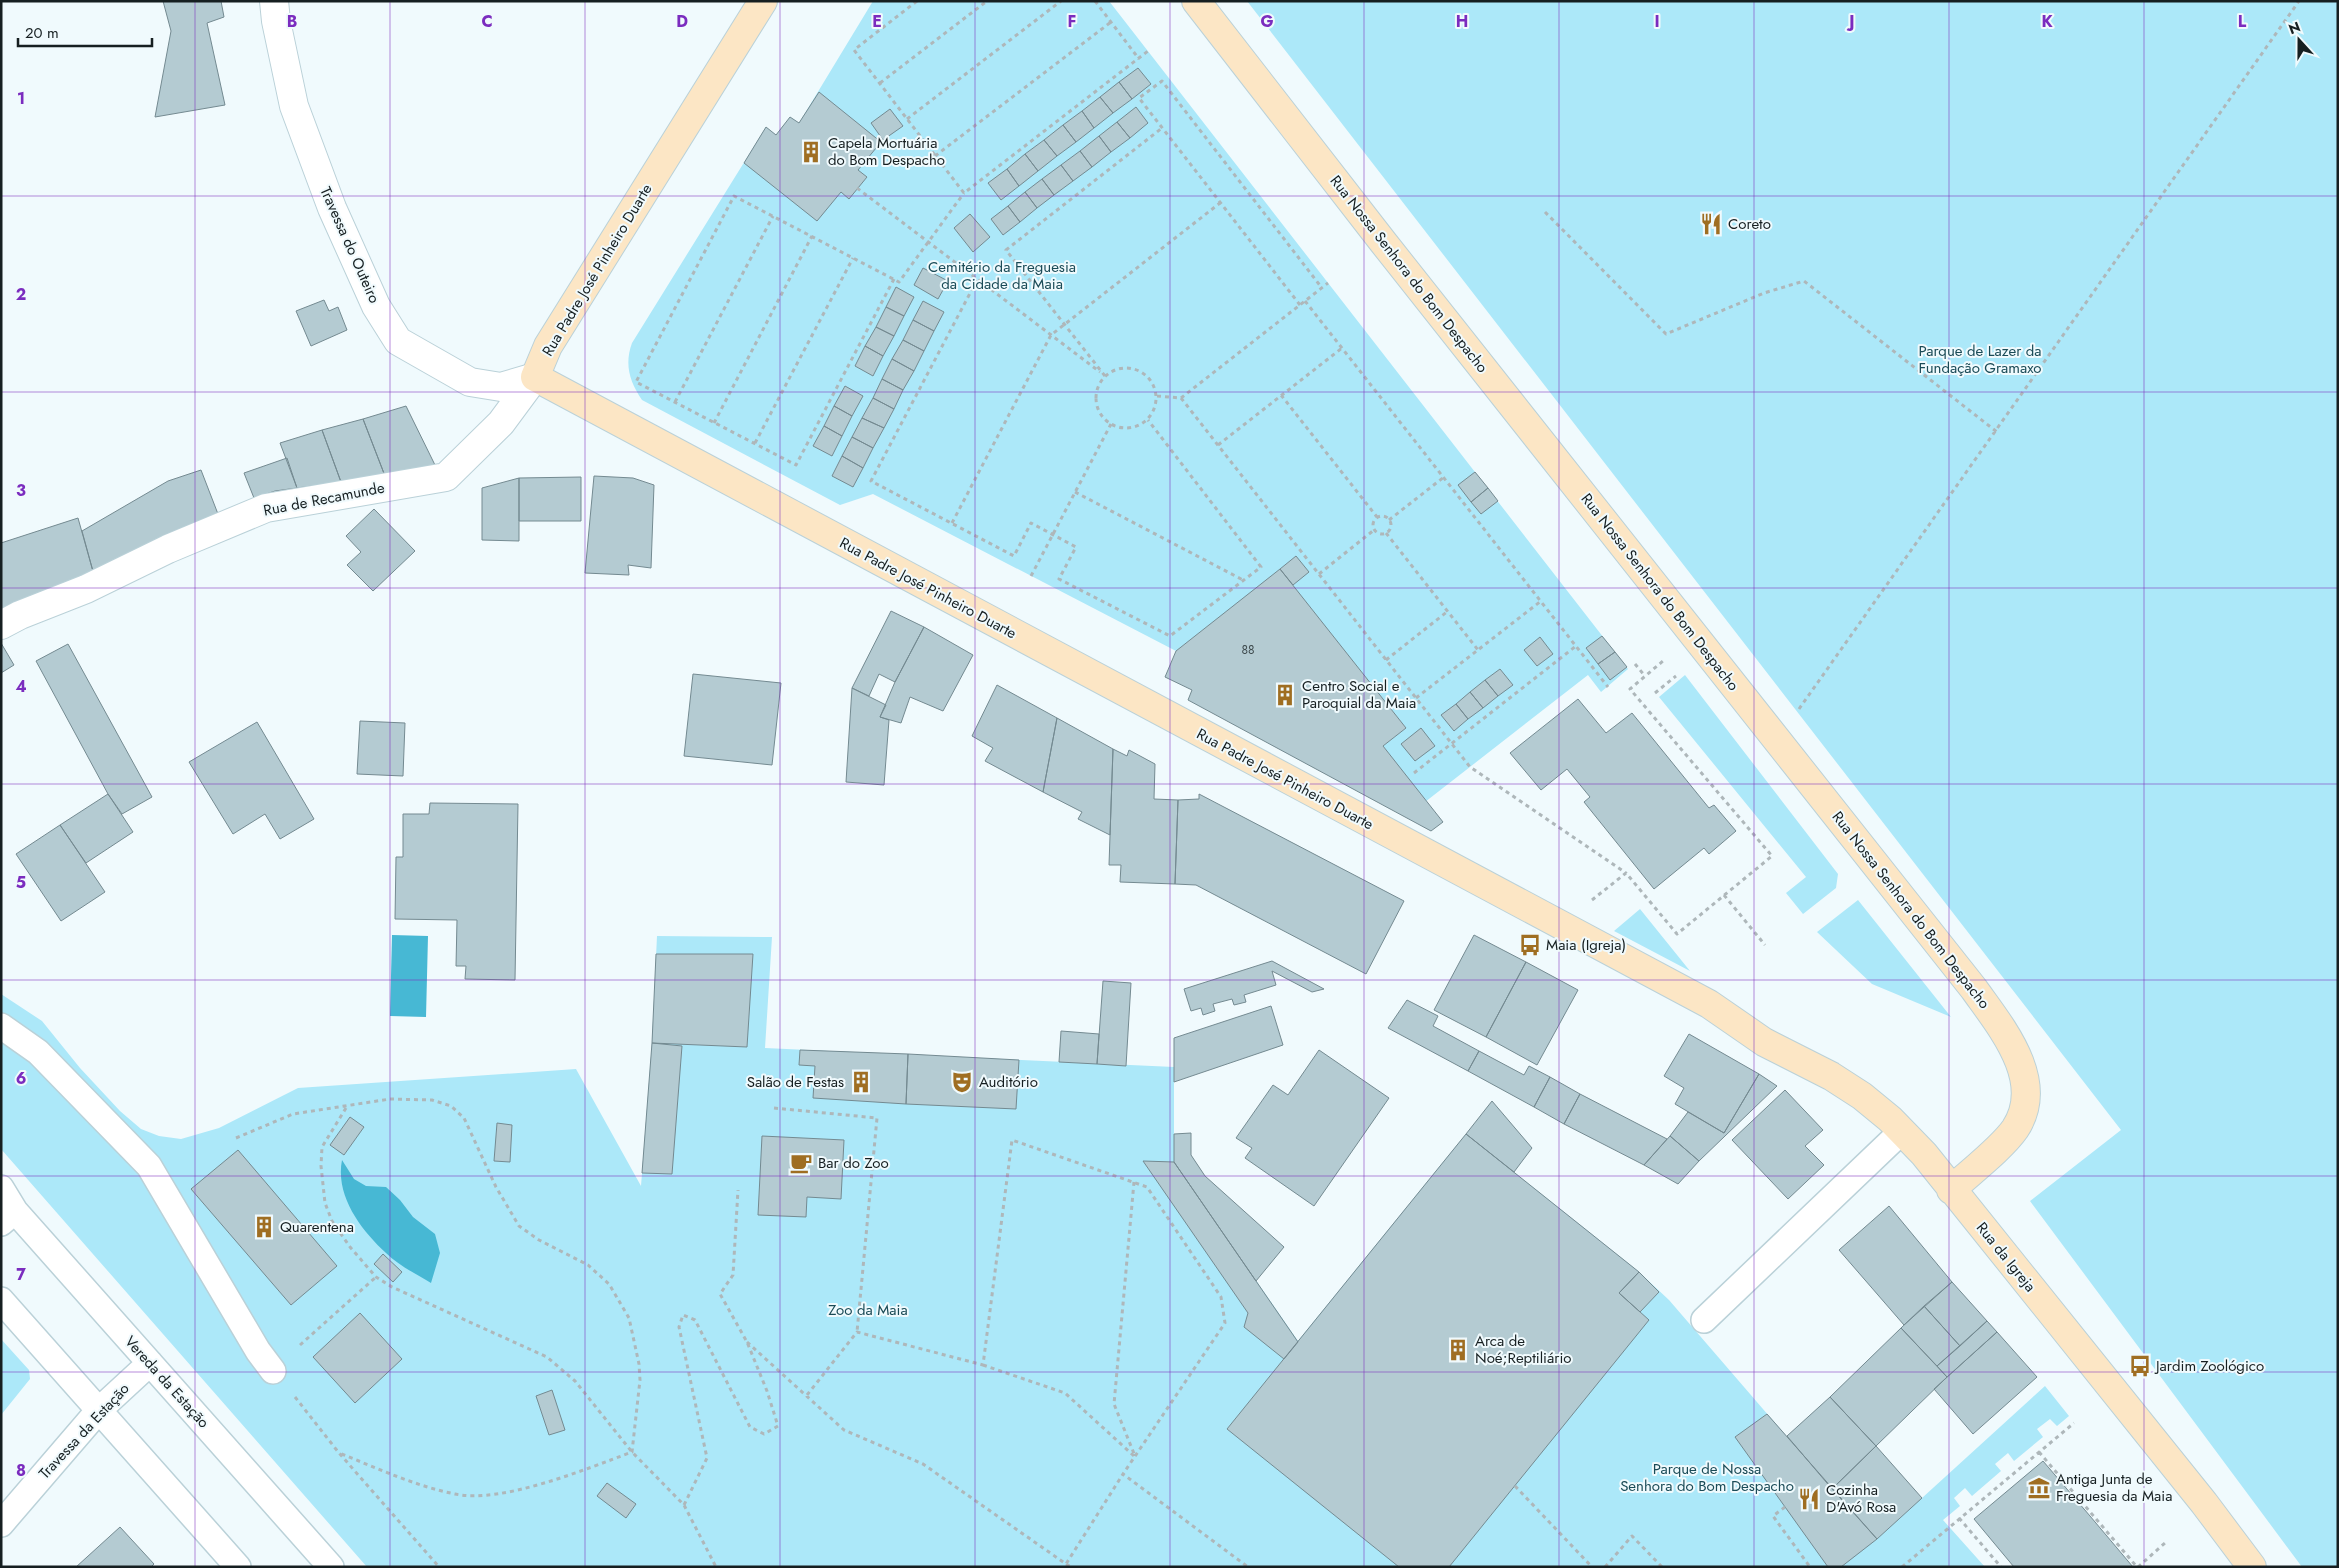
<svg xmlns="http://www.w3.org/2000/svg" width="2339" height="1568" viewBox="0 0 2339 1568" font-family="Jost,sans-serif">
<rect width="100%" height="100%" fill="#f0fafd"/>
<!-- green -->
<path fill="#ace8f9" d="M873,1H1109L1628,669L1601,692L1588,675L1425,802L1383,746L1406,728L1280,570L1176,651L873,494L840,505L642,400C630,382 624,365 632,343L766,127L776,135L790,117L799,123Z
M1247,1H2338V1567H2302L2030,1201L2121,1130Z
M1685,675L1838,874L1836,888L1803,914L1786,893L1806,877L1659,697Z
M1858,900L1951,1017L1872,984L1817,932Z
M1640,909L1690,971L1614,931Z
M657,936L772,937L765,1048L1174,1067V1162L1298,1341L1466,1134L1639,1272L1669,1300L1832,1489L1922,1498L2045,1386L2069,1416L2057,1426L2050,1419L2037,1429L2043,1437L2014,1461L2008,1453L1995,1464L2001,1471L1972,1496L1965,1488L1954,1498L1960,1506L1943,1520L1985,1567H367L1,1149V994L42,1021L80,1068L120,1111L141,1129L159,1136L181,1139L219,1128L298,1088L576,1069L641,1186L652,1043Z
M1,1339L29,1370L30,1379L1,1415Z"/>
<!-- water -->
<path fill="#47b8d4" d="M392,935L428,936L426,1017L390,1016Z
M342,1160L354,1179L366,1186L386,1187L400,1200L413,1217L435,1234L440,1253L431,1283C416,1274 398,1265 386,1253C361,1230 335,1196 342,1160Z"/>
<!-- building -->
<path fill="#b4cbd2" stroke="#748a91" d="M163,1H221L224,17L207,23L225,105L155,117L171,31Z
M1138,68L1151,84L1132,99L1119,82Z
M1119,82L1132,99L1113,113L1100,97Z
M819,92L881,142L858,170L867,177L849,199L841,192L817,221L744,163L766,127L776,135L790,117L799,123Z
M1100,97L1113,113L1094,128L1082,111Z
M1136,107L1148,123L1130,138L1117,122Z
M890,109L903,126L883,140L871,123Z
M1082,111L1094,128L1076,142L1063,125Z
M1117,122L1130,138L1111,152L1099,136Z
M1063,125L1076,142L1057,156L1044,140Z
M1099,136L1111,152L1092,167L1080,151Z
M1044,140L1057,156L1038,171L1025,154Z
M1080,151L1092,167L1073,181L1061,165Z
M1025,154L1038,171L1019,186L1007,169Z
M1061,165L1073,181L1054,195L1042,179Z
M1007,169L1019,186L1001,200L988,183Z
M1042,179L1054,195L1037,208L1025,192Z
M1025,192L1037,208L1020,222L1008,206Z
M1008,206L1020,222L1003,235L991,219Z
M970,214L990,237L973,252L954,228Z
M923,268L948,281L938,299L914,285Z
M896,287L914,297L904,316L886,307Z
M324,300L329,311L338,307L347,330L311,346L296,311Z
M923,301L944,312L934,331L913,320Z
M886,307L904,316L894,336L876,327Z
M913,320L934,331L924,351L903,340Z
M876,327L894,336L883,356L865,346Z
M903,340L924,351L914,371L892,359Z
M865,346L883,356L873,376L855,366Z
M892,359L914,371L903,390L882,379Z
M882,379L903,390L894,409L873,398Z
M845,386L863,396L852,416L834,406Z
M873,398L894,409L884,428L862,418Z
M406,406L435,465L385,476L363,419Z
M834,406L852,416L842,436L824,426Z
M862,418L884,428L873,448L852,437Z
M363,419L385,476L341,482L322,430Z
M824,426L842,436L832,456L813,446Z
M322,430L341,482L297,488L280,443Z
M852,437L873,448L863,468L842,456Z
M842,456L863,468L853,487L832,476Z
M287,458L297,488L275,491L254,498L244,473Z
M201,470L218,514L94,575L82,531L168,481Z
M1475,472L1488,488L1471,502L1458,485Z
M594,476L633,478L654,485L651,568L628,565L629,575L585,573Z
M581,477V521H519V478Z
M519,478V541L482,540V488Z
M1488,488L1498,501L1481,514L1471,502Z
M374,509L415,551L373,591L347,565L361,552L346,536Z
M78,518L94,575L1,609V543Z
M1296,556L1309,572L1293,585L1280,569Z
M1280,569L1406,728L1383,746L1443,822L1431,831L1188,700L1192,690L1165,677L1176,651Z
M891,611L924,627L895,682L879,674L869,696L852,688Z
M924,627L973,655L943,711L910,697L901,723L880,717L895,682Z
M1602,636L1615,652L1598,664L1586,648Z
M1540,637L1553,654L1537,666L1524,650Z
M1,643L14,665L1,673Z
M68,644L152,797L122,814L108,794L36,661Z
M1615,652L1627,667L1610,680L1598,664Z
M1500,669L1513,685L1498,696L1485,680Z
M693,674L781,683L772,765L684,756Z
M1485,680L1498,696L1483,708L1470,692Z
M997,685L1057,718L1043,792L985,761L993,748L972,736Z
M852,688L886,705L880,717L889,720L884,785L846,782Z
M1470,692L1483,708L1468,719L1456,704Z
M1578,699L1606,733L1632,713L1709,808L1714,805L1736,831L1709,854L1704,848L1654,889L1584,802L1590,797L1567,769L1541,790L1510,753Z
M1456,704L1468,719L1454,731L1441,715Z
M1057,718L1113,749L1110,835L1078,819L1082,812L1043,792Z
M360,721L405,723L403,776L357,774Z
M257,722L314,819L280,839L265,814L233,834L189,762Z
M1421,728L1435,746L1415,761L1401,744Z
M1113,749L1127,756L1129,750L1155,764L1154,799L1178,800L1175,884L1120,882L1121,865H1109Z
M108,794L133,832L86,863L60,825Z
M1199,794L1404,901L1366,974L1196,885L1175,884L1178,800L1199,799Z
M430,803L518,804L515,980L465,979L466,966H456L457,920L395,919L396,857H403V814H429Z
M60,825L105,892L61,921L16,854Z
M1474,935L1526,962L1486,1037L1434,1010Z
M656,954H753L747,1047L652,1043Z
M1272,961L1324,989L1312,992L1272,971L1276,985L1244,995L1246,1002L1234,1005L1232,999L1213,1004L1215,1011L1203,1015L1201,1008L1191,1011L1184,989Z
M1526,962L1578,990L1537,1065L1486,1037Z
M1103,981L1131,983L1126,1066L1097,1064Z
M1407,1000L1438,1016L1433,1026L1479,1051L1468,1071L1388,1028Z
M1271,1006L1283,1045L1174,1082V1038Z
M1061,1031L1099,1034L1097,1064L1059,1062Z
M1689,1034L1759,1074L1724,1133L1675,1104L1684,1088L1664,1076Z
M652,1043L682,1046L672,1174L642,1173Z
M800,1050L908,1054L906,1104L813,1098L815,1066L799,1065Z
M1319,1050L1389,1098L1314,1206L1245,1158L1252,1148L1236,1138L1273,1085L1288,1095Z
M1479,1051L1524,1075L1529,1066L1550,1077L1534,1107L1468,1071Z
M908,1054L1019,1060L1016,1109L906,1104Z
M1759,1074L1777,1086L1699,1161L1670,1136L1688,1112L1724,1133Z
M1550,1077L1580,1094L1564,1124L1534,1107Z
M1785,1090L1823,1130L1805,1146L1824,1165L1788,1199L1732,1140Z
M1580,1094L1667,1139L1644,1165L1564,1124Z
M1492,1101L1532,1148L1514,1172L1466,1134Z
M350,1117L364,1127L344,1155L330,1145Z
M497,1123L512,1125L510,1162L494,1161Z
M1191,1133V1155L1205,1176L1284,1247L1256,1281L1174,1162V1134Z
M1466,1134L1639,1272L1619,1293L1649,1320L1449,1567H1399L1227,1429Z
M762,1136L844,1140L841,1199L807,1197L806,1217L758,1215Z
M1670,1136L1699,1161L1678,1184L1644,1165Z
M238,1150L337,1266L291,1305L191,1189Z
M1143,1161L1174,1162L1298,1342L1284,1359L1244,1327L1248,1313Z
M1889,1206L1952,1282L1904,1325L1839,1250Z
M383,1254L402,1272L393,1282L374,1264Z
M1639,1272L1659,1292L1640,1312L1619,1293Z
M1952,1282L1987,1321L1960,1346L1924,1306Z
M1924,1306L1960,1346L1937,1366L1901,1328Z
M360,1313L402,1359L355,1403L313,1357Z
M1987,1321L1997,1332L1947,1377L1937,1366Z
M1901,1328L1947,1377L1876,1446L1830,1397Z
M1997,1332L2037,1377L1973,1434L1934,1389Z
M552,1390L565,1430L549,1435L536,1396Z
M1830,1397L1876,1446L1832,1489L1787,1436Z
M1767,1414L1877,1539L1841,1567H1828L1735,1437Z
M1876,1446L1922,1498L1877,1539L1832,1489Z
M2043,1461L2090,1516L2133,1567H2014L1974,1519Z
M607,1483L636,1504L626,1518L597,1496Z
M120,1527L154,1564L151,1567H76Z"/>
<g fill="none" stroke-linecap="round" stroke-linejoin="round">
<!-- service casing -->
<g stroke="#bad1d8" stroke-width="28">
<path id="service" d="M1,1026L38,1052L149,1166L258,1351L273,1371
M1,1188L15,1211
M1,1223L15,1211L331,1567
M1,1300L238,1567
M1704,1320L1902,1131
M1,1524L99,1410L150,1363"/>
</g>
<!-- minor casing -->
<g stroke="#bad1d8" stroke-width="30">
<path id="minor" d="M274,1L276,21L294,106L332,208L376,306L398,341L470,382L501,387L535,377
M1,625L20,615L86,589L168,549L266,508L446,477L501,423L535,377"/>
</g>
<!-- secondary casing -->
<g stroke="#bad1d8" stroke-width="30">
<path id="secondary" d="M763,1L548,346L535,377L1709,1004L1764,1042L1831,1076L1862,1096L1890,1119L1924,1154L2204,1503L2252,1567
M1196,1L1383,242L1974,989C2001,1027 2047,1081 2015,1129C2001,1149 1969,1173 1951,1190"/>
</g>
<!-- path -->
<path stroke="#aeb7ba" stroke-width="3" stroke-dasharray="4 4" stroke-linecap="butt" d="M917,1L854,50L964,193L1148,51
M1095,1L1139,59
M880,83L987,1
M907,119L1061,1
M935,156L1111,22
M857,188L1100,372
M1545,212L1666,334L1764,293L1804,281L1997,432
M894,279L796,465L636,382L734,196L899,282L964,193
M977,280L871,481L1014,556L1031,523L1076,547L1059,579L1170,636L1261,567L1148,420
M1305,301L1608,687
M1300,305L1139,98L1162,81L1322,288
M1096 398a30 30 0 1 1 60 0a30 30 0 1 1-60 0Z
M1105,376L1006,250L1162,128
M1281,395L1377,517
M1157,396L1181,398L1328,283
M1181,398L1470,767L1626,873
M675,402L773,216
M714,423L812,236
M755,443L853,258
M1218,445L1342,348
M1075,492L1243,580
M1373 525a9 9 0 1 1 18 0a9 9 0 1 1-18 0Z
M1389,520L1444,477
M952,523L1051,335L1220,203
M1386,533L1478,650
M1319,574L1374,530
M1031,576L1111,424
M1386,660L1448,611
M1635,664L1645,676
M1655,693L1676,676
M1416,698L1541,601
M1799,709L2299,1
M1414,773L1576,646
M1724,895L1765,945
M1592,900L1626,873L1677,934L1772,856L1630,689L1663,661
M346,1108L322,1147L321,1166L325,1203L332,1221L350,1247L376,1277L392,1287L547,1357L575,1381L632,1452L684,1505L716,1567
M774,1108L877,1118L857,1332
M236,1138L293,1114L390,1099L432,1100L451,1106L464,1118L496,1187L519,1226L539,1240L588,1265L609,1284L629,1318L639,1364L640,1380L632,1452C586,1469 502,1504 455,1494C415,1486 377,1468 339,1453
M1134,1182L1114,1404L1135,1456
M747,1342L844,1430L923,1464L1066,1564L1123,1474L1248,1567
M300,1345L376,1277
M983,1365L1065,1393L1134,1456
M807,1395L857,1332L983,1365L1012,1140L1147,1187L1221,1297L1225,1323L1123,1474
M295,1397L339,1453L439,1567
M2039,1452L2137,1567
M1515,1486L1592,1567
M684,1505L707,1458L679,1327L683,1315L695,1320L750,1427L764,1434L778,1426L767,1391L747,1342L720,1294L733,1275L738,1190
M1785,1507L1773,1516L1810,1567
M1959,1518L2001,1567
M1066,1564L1071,1567
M1605,1567L1632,1536L1662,1567
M1902,1567L2074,1423
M2138,1567L2166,1542"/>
<!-- service -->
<use href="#service" stroke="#fff" stroke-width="25"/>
<!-- minor -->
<use href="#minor" stroke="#fff" stroke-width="28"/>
<!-- secondary -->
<use href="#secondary" stroke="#fce6c5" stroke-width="28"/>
</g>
<!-- grid -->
<path fill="none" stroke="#7b2cbf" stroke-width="1" stroke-opacity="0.55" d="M195,1V1567M390,1V1567M585,1V1567M780,1V1567M975,1V1567M1170,1V1567M1364,1V1567M1559,1V1567M1754,1V1567M1949,1V1567M2144,1V1567M1,196H2338M1,392H2338M1,588H2338M1,784H2338M1,980H2338M1,1176H2338M1,1372H2338"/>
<!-- icons -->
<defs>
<g id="building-bare" transform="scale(1.725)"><path d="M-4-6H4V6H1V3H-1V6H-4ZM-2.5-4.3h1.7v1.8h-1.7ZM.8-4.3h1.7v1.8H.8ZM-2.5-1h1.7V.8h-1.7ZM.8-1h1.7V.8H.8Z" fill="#9f6e22" stroke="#f0fafd" stroke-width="2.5" paint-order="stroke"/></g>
<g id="restaurant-bare" transform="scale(1.725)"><path d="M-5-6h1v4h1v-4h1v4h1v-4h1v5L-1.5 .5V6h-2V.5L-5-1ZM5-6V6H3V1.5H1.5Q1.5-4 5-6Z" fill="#9f6e22" stroke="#f0fafd" stroke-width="2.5" paint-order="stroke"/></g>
<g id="bus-bare" transform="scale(1.725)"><path d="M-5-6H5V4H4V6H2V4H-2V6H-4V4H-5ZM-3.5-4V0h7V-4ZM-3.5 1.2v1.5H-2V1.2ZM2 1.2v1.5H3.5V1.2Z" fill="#9f6e22" stroke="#f0fafd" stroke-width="2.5" paint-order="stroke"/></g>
<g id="theatre-bare" transform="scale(1.725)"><path d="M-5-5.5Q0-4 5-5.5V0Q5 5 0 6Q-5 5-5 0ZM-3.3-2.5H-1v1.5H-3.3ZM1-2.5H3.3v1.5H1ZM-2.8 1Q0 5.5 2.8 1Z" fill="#9f6e22" stroke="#f0fafd" stroke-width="2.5" paint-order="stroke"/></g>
<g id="cafe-bare" transform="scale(1.725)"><path d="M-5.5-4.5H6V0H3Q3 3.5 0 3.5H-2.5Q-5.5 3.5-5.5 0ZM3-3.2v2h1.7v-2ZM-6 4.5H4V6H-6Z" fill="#9f6e22" stroke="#f0fafd" stroke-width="2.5" paint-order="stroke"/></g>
<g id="museum-bare" transform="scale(1.725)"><path d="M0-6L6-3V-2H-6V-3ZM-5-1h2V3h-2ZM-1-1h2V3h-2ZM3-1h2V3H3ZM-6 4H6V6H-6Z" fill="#9f6e22" stroke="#f0fafd" stroke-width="2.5" paint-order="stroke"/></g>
</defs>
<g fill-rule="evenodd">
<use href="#building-bare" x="811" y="152"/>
<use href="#restaurant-bare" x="1711" y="224"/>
<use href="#building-bare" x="1285" y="695"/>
<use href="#bus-bare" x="1530" y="945"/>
<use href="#building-bare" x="861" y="1082"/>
<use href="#theatre-bare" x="962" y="1082"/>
<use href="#cafe-bare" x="801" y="1163"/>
<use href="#building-bare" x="264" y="1227"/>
<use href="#building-bare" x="1458" y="1350"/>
<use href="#bus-bare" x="2140" y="1366"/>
<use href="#museum-bare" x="2039" y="1488"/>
<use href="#restaurant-bare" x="1809" y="1499"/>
</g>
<g text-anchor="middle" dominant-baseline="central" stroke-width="4" stroke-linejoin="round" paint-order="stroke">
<!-- number labels -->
<g font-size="12" fill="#3e4a4d">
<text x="1248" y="650">88</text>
</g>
<!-- poi labels -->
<g font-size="15" fill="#161f21" stroke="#f0fafd" text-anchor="start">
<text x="828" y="143">Capela Mortuária<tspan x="828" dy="17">do Bom Despacho</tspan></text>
<text x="1728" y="224">Coreto</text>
<text x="1302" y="686">Centro Social e<tspan x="1302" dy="17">Paroquial da Maia</tspan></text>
<text x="1546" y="945">Maia (Igreja)</text>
<text x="844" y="1082" text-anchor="end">Salão de Festas</text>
<text x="979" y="1082">Auditório</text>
<text x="818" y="1163">Bar do Zoo</text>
<text x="280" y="1227">Quarentena</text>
<text x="1475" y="1341">Arca de<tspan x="1475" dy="17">Noé;Reptiliário</tspan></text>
<text x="2156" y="1366">Jardim Zoológico</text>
<text x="2056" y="1479">Antiga Junta de<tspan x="2056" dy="17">Freguesia da Maia</tspan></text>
<text x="1826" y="1490">Cozinha<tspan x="1826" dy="17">D'Avó Rosa</tspan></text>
</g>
<!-- street labels -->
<g font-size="15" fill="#161f21" stroke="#f0fafd">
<text transform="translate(350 245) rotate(66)">Travessa do Outeiro</text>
<text transform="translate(597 270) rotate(-59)">Rua Padre José Pinheiro Duarte</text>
<text transform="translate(1409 274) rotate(52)">Rua Nossa Senhora do Bom Despacho</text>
<text transform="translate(324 499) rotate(-11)">Rua de Recamunde</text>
<text transform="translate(928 588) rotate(28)">Rua Padre José Pinheiro Duarte</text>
<text transform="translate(1660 592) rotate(52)">Rua Nossa Senhora do Bom Despacho</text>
<text transform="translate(1285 779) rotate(28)">Rua Padre José Pinheiro Duarte</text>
<text transform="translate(1911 910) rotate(52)">Rua Nossa Senhora do Bom Despacho</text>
<text transform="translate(2006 1257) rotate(51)">Rua da Igreja</text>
<text transform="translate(167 1382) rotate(48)">Vereda da Estação</text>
<text transform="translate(84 1431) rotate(-47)">Travessa da Estação</text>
</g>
<!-- park labels -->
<g font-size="15" fill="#1a4b57" stroke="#f0fafd">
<text x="1002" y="267">Cemitério da Freguesia<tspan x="1002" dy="17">da Cidade da Maia</tspan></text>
<text x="1980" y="351">Parque de Lazer da<tspan x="1980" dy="17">Fundação Gramaxo</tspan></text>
<text x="868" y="1310">Zoo da Maia</text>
<text x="1707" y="1469">Parque de Nossa<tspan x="1707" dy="17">Senhora do Bom Despacho</tspan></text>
</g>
</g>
<g font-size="16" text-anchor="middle" font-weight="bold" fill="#7b2cbf" stroke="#f0fafd" stroke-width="4" stroke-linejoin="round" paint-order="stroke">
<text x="292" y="27">B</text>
<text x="487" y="27">C</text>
<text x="682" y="27">D</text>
<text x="877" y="27">E</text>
<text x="1072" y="27">F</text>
<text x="1267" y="27">G</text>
<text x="1462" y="27">H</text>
<text x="1657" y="27">I</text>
<text x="1852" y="27">J</text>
<text x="2047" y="27">K</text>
<text x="2242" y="27">L</text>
<text x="21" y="104">1</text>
<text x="21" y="300">2</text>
<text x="21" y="496">3</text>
<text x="21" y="692">4</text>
<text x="21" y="888">5</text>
<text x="21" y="1084">6</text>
<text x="21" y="1280">7</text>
<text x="21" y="1476">8</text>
</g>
<!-- border -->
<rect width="2339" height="1568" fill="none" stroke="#161f21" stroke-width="5"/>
<!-- north arrow -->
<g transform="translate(2299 40) rotate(339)" stroke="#f0fafd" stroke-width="4" paint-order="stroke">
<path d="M0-4L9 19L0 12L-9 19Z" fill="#161f21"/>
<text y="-8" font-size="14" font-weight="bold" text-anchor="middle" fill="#161f21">N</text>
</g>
<!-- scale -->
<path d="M18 38v8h134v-8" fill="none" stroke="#161f21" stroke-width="2.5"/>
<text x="25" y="38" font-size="15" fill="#161f21" stroke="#f0fafd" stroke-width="4" paint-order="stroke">20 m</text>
</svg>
